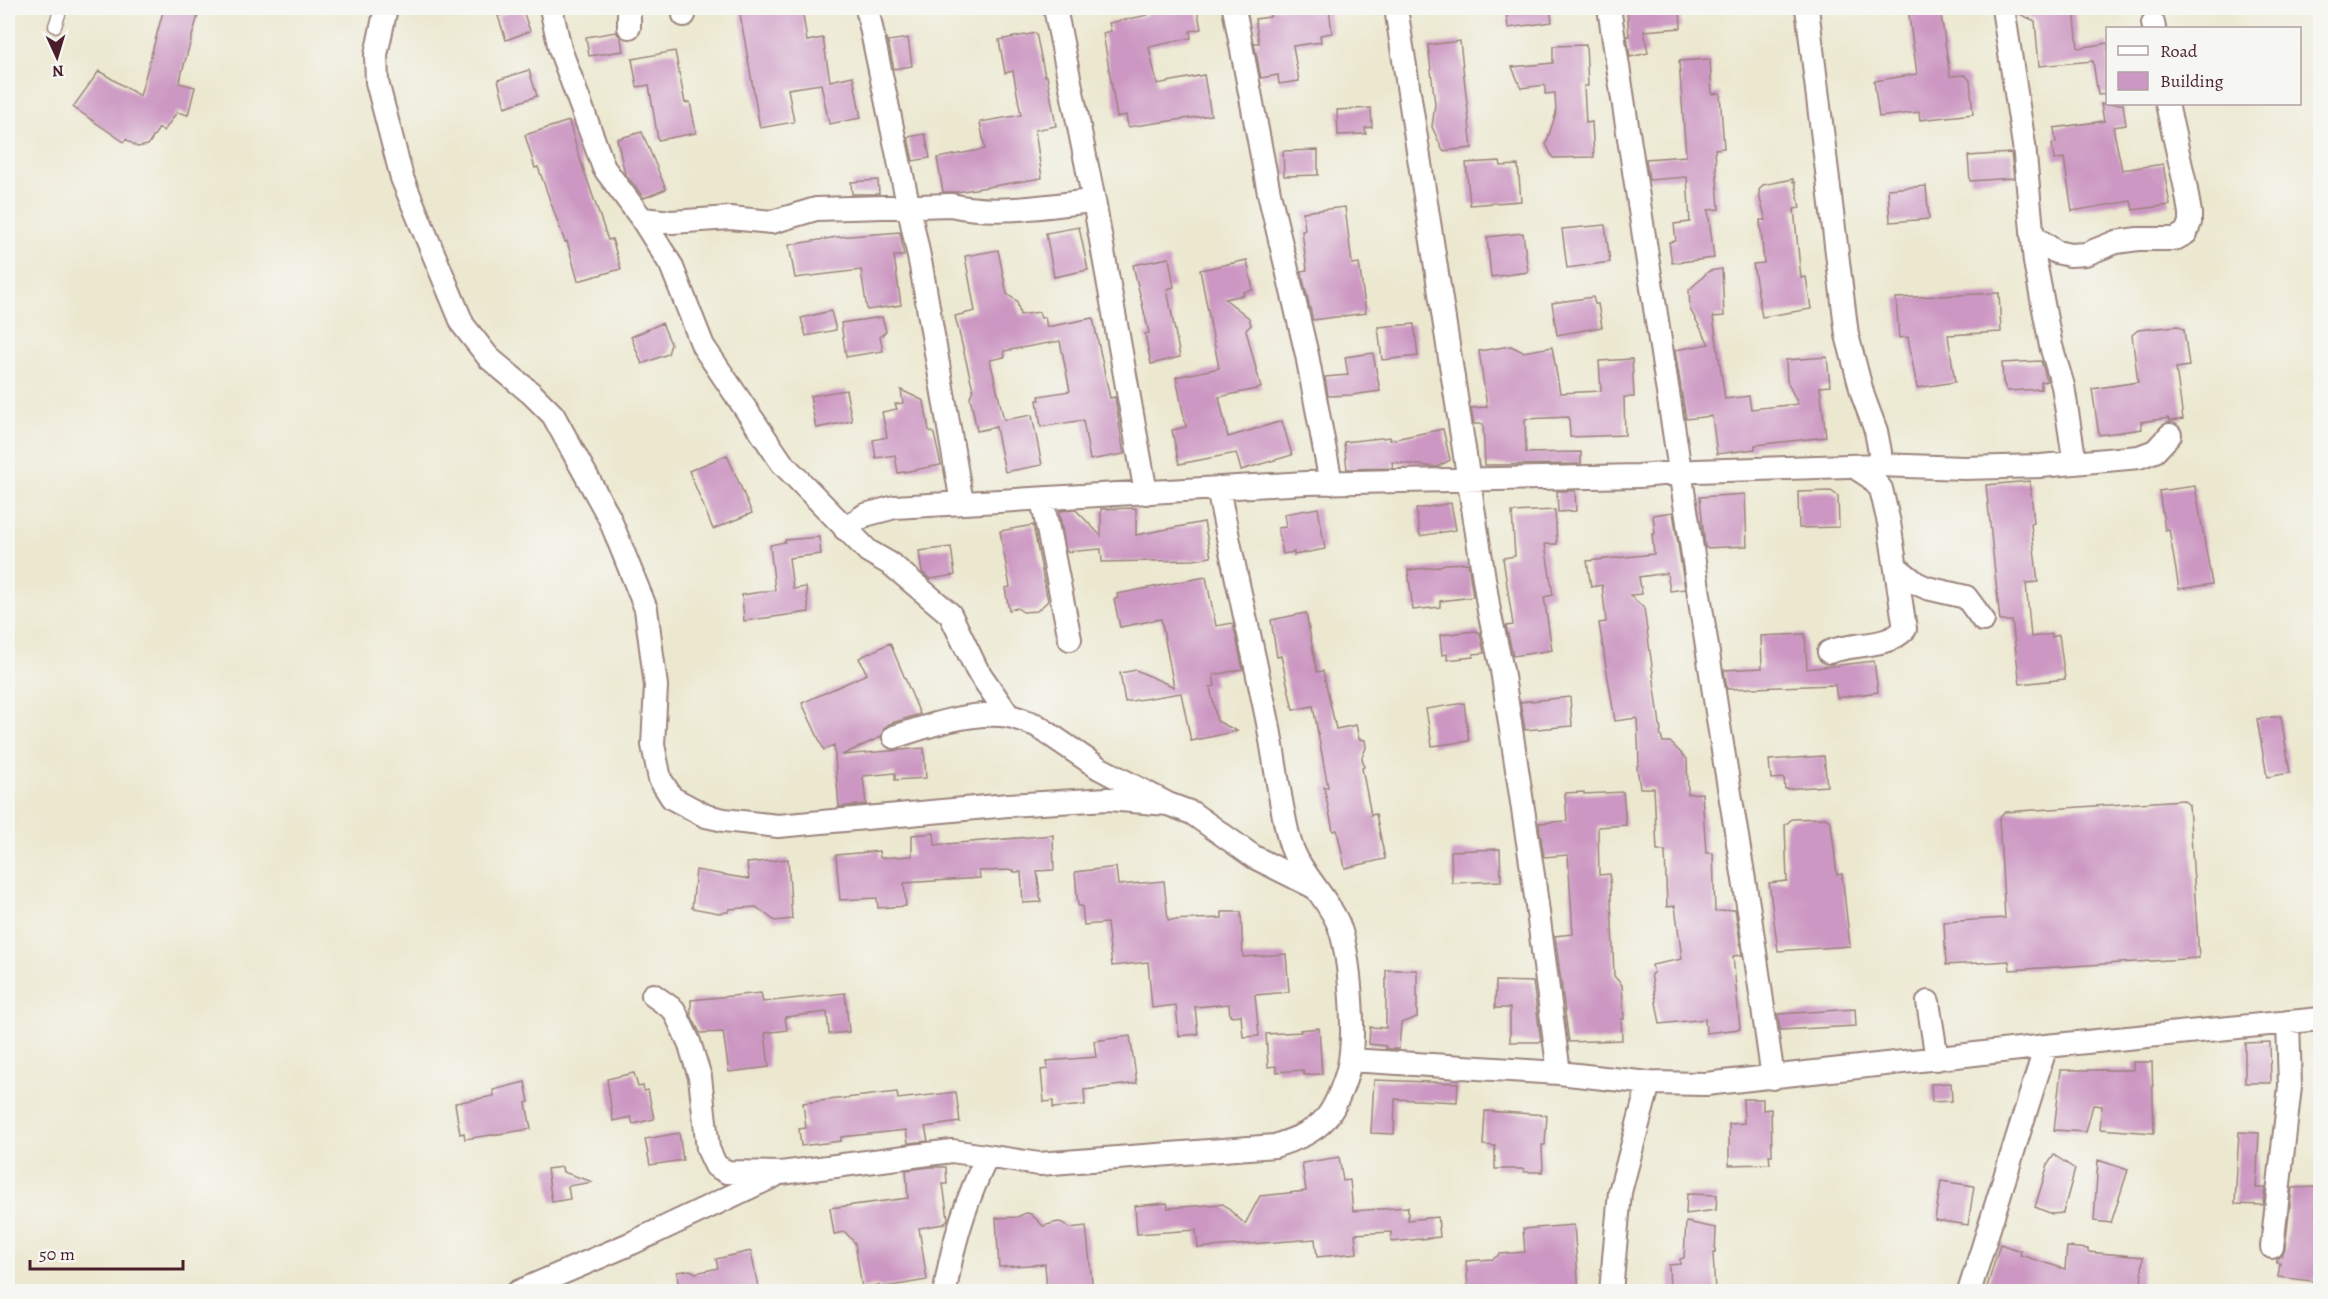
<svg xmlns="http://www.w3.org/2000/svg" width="2328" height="1299" viewBox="0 0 2328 1299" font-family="Alegreya,serif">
<rect width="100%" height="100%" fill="#f6f6f2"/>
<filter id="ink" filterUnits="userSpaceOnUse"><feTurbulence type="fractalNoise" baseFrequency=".0167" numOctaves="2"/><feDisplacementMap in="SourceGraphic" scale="12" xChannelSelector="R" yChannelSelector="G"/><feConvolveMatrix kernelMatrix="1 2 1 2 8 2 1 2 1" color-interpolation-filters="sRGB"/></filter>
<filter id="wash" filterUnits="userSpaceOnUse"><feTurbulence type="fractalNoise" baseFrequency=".008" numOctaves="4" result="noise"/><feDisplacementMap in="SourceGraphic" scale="24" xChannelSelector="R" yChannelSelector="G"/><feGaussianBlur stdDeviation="1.35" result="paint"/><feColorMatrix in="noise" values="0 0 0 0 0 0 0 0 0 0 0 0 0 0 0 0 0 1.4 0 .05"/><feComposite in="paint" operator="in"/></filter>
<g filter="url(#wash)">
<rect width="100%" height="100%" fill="#ece8d0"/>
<g id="blocks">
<!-- building -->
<path fill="#cc97c2" d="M164,8H200L179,83L195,87L188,115L177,112L164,131L159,128L148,145L137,147L126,139L124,142L73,107L99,71L140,96Z
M522,8L530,31L506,40L498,16Z
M739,8H802L807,41L823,38L830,81L853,76L861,118L829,124L821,84L788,89L794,122L760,128Z
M1147,8H1197L1201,29L1190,31L1191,38L1149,47L1157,84L1204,75L1211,115L1128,127L1126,115L1117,117L1103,33L1111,31L1109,23L1148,15Z
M1269,8H1329L1332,33L1320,35L1321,42L1293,46L1299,81L1279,84L1278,75L1261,78L1254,43H1259L1255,19L1270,17Z
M1506,8H1550L1552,22L1508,28Z
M1627,8H1680L1681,28L1644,31L1648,53L1630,57L1627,36H1629Z
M1908,8H1940L1950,76L1965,75L1970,80L1973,114L1920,120L1919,112L1879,117L1874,81L1917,74Z
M2017,8H2074L2078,48L2108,43V94L2098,95L2093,61L2039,66L2035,21L2017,13Z
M616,32L621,38L623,51L589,56L586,37Z
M1036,33L1045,76H1047L1056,126L1035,130L1042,178L957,192H943L937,158L985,149L980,122L1021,115L1013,71L1005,73L999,40Z
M908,38L912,66L894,69L888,41Z
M1460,41L1472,148L1443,151L1432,127L1435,104L1428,45Z
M1586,45L1588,86H1584L1586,123L1592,122L1594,157L1553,158L1546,144L1556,113L1555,93L1545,94V85L1521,88L1512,67L1553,63V46Z
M675,51L685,103L690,102L696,133L658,140L649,85L637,87L632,59Z
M1710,59L1712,94L1720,93L1724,148L1715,149L1719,209L1708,210L1714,258L1672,263L1669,242L1676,241L1674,224L1690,222L1687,177L1649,180L1646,159L1686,156L1679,61Z
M529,70L537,96L505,107L498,80Z
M2101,104H2123L2126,125L2113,127L2122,170L2163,164L2170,205L2133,210L2131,201L2072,211L2064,158L2054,160L2052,144L2056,143L2054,128L2104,121Z
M1371,108L1372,127L1365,128L1366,134L1338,135L1337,110Z
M569,121L578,153L608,240L612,239L621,269L578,281L567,241L565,242L538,167L535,168L525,135Z
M642,132L666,189L644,198L625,174L617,139Z
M925,134L930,158L913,161L908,137Z
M1318,150V175L1284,176L1283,151Z
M2011,153L2014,178L1970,181L1968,156Z
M1500,161L1501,166L1518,165L1521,201L1470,205L1466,163Z
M1793,179V182H1795L1800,208L1794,209L1801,278L1806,277L1811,309L1762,317L1753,264L1764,263L1760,220H1766L1760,199L1759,190L1763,185Z
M878,180L879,194H852L851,182Z
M1926,186L1929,219L1890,222L1888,189Z
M1345,207L1352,264L1359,263L1366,313L1313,320L1301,271L1307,270L1302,231L1305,230L1303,212Z
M1605,225L1610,262L1567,268L1562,229Z
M1079,227L1088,270L1054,277L1046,233Z
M900,232L904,256H894L901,305L867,310L861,270L795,278L789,245L837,237Z
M1523,233L1528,272L1491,277L1487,237Z
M998,250L1007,294L1017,301L1020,315L1039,312L1041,318L1045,317L1047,327L1093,318L1110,398L1115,397L1124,454L1090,460L1083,420L1041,427L1037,400H1040L1039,396L1070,391L1060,341L1004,351L1005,357L990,360L1004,420L1032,415L1042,465L1005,472L996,427L977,431L970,397L973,389L955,316L975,311L965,256Z
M1169,258L1174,287L1167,289L1180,357L1151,364L1145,334L1149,333L1133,265Z
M1247,260L1253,290L1243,292L1244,295L1225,299L1249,318L1251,325L1246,330L1261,388L1219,397L1228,437L1282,421L1292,455L1241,470L1236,453L1179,464L1172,430L1186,427L1176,377L1219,368L1200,270Z
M1722,269L1724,316L1713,317L1725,399L1749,396L1751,409L1798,404L1787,381L1786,360L1827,357L1830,386L1820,387L1826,437L1755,445V449L1717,454L1712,416L1686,419L1675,350L1709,344L1690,309L1689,290L1709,271Z
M1999,293L2001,332L1948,335L1955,382L1917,388L1908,337L1899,338L1896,298Z
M1593,297L1595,304H1598L1602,327L1557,335L1552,303Z
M831,311L836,330L806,336L801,318Z
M882,317L886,331L880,337L883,351L846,357L841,323Z
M662,323L671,344L668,354L642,364L631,337Z
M1414,324L1418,356L1382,360L1378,327Z
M2178,326L2184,330L2189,366L2176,368L2183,419L2170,421L2168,418L2141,422L2142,429L2099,435L2092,389L2138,382L2132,335L2138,330Z
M1511,346L1523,352L1552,347L1560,393L1601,391L1599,361L1632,359L1634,397H1624L1625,435L1570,437L1569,417L1525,419L1526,453L1581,452V464L1485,465L1483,424H1474L1471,408L1487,407L1479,351Z
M1373,353L1380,391L1352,395L1328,396L1325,377L1348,375L1345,357Z
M2041,361L2047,381L2041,382V389L2007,391L2003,382L2002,363Z
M846,390L852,421L816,428L810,396Z
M901,390L924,401L929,430L934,434L941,465L898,473L895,455L876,458L873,440L887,437L882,412L897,409L895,404L903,403Z
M1443,429L1450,460L1437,467L1392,462L1393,468L1347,469L1344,442L1390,437V440Z
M727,455L752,513L713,529L689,471Z
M2030,481L2034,523L2031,524L2038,582L2026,583L2031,637L2052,634V637L2059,635L2065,679L2020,684L2012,621H2000L1986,485Z
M2195,486L2212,584L2179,589L2169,529L2165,530L2159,491Z
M1557,491H1575L1576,511L1558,512Z
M1831,491L1838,496L1839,527L1799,528L1798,492Z
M1745,494L1747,546L1705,548L1700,497Z
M1451,503L1456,530L1420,536L1416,509Z
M1136,508V535L1204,522L1211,557L1194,560L1102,562L1101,549L1066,552L1059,511L1076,510L1101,536V509Z
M1318,508L1325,549L1294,555V552L1283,554L1278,528L1286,527L1284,514Z
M1555,510L1557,544H1545L1553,595L1544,597L1552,650L1513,656L1506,626L1513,625L1503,558L1515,556L1512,512Z
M1673,512L1685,589L1670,591L1667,573L1639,577L1642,594L1630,595L1644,608L1661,732L1660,733L1663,742H1670L1687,759L1688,794L1702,793L1706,853H1713L1715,912L1735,909L1742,955L1733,956L1740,1029L1706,1033L1705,1019L1660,1024L1651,974L1654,973L1652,965L1682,959L1675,906L1667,907L1665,851H1657L1654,788H1640L1637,767L1639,762L1637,718L1615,721L1599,623L1606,622L1602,585L1591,587L1587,561L1654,554L1652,534H1655L1653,515Z
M1033,525L1048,601L1037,611L1023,612L1017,608L1009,610L1005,588L1010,587L1000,531Z
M819,537L821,554L789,558L793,589L806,587L809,612L744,621L742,595L775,590L770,545L785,542V540Z
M951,547L955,575L930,579L922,572L919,551Z
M1468,563L1473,597L1440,601V607L1413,610L1408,570L1437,567L1445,564Z
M1206,577L1216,626L1233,623L1243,669L1213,675L1215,686L1210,687L1217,721L1237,731L1191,741L1181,693L1125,702L1120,673L1136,670L1174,687L1161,619L1120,627L1114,599L1118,598L1117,594Z
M1306,613L1317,672L1323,671L1336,729L1356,725L1359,739L1365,740L1366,748L1362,757L1364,767L1362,768L1371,815L1376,814L1385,859L1345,868L1337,830L1333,831L1324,787H1328L1313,706L1293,710L1281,656L1277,657L1271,620Z
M1476,631L1480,633L1484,653L1473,654V657L1447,660V654L1442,655L1440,635Z
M1805,634L1807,669L1874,661L1878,692L1837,698L1835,685L1727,689L1724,670L1762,668L1761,636Z
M890,643L920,714L889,724L884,729L881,737L842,755L924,748L926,778L895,780V773L863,776L866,804L839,807L834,745L824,750L802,703L867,674L859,658Z
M1570,697L1572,726L1525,730L1520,702Z
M1464,703L1469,741L1432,746L1426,709Z
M2281,716L2290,773L2267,777L2257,719Z
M1824,756L1827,786L1785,789L1784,778L1771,779L1769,760Z
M1584,792V794L1623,792L1626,825L1598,827L1599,875L1610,874L1614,976L1622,985L1624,1019H1621L1622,1040L1569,1042L1555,936L1573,934L1568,855L1544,857L1539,823L1567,821L1565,793Z
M2183,800L2189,805L2199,958L2010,970L2009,961L1946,965L1944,922L2005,918L1999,819L2005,812Z
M1825,818L1831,822L1837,875L1842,874L1850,946L1778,951L1769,883L1787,881L1785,825L1792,819Z
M934,833L935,845L1053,835L1054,870L1037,871L1041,902L1023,903L1021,872H1014V870L979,871L980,878L904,883L906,906L878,908L877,898L840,900L836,855L879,851L880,858L912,856V835Z
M1500,849L1501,881L1452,883L1451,851Z
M788,859L792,919L775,921L756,907L729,909L728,912L719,913L692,908L696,870L749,879L747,863Z
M1116,867L1118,885L1164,881L1168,920L1222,918V912H1241L1243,957L1286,954L1289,992L1255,995L1259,1036L1243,1037L1241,1015L1230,1016L1229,1004L1195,1007L1198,1034L1179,1036L1176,1005L1152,1008L1148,962L1112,966L1107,923L1084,925L1082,906H1078L1075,872Z
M1386,970H1417V1017L1401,1023L1399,1049H1386V1046L1369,1044L1370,1027L1386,1028Z
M1496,981L1533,982L1541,1042H1510V1008H1495Z
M761,993L763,1002L845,993L849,1032L829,1034L827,1012L785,1017L787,1030L765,1033L769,1067L729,1072L723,1032L700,1033L691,1015V1000Z
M1855,1009L1856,1026L1780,1030L1778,1014Z
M1319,1028L1322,1074L1304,1075L1303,1070L1277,1072L1276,1066L1268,1067L1266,1034L1301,1032L1300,1030Z
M1130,1036L1137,1083L1084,1090L1085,1105L1053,1108V1101L1044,1102L1041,1070L1048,1069L1047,1061L1096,1057L1094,1041Z
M2270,1042L2271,1083H2245V1043Z
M2133,1062H2152L2154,1133L2100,1129L2102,1106L2093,1105L2086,1132L2054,1130L2061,1070H2133Z
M634,1073L638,1087L643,1086L644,1091L648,1090L654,1119L633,1124L631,1117L613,1121L607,1079Z
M1374,1080L1458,1083L1457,1102L1395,1099L1394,1134L1371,1133Z
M525,1082L529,1102L526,1103L531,1129L465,1139L464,1133L460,1134L455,1103L494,1096L493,1090Z
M1951,1083L1952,1101L1932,1102L1931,1084Z
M897,1092L898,1099L956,1092L960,1122L925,1127L928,1141L908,1143L906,1130L841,1137V1141L801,1146L799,1129L806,1128L803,1103Z
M1743,1099H1763V1110L1771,1109L1772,1155H1769L1770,1164L1729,1165V1124L1744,1123Z
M1485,1111L1547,1115L1545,1145H1542L1543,1172H1524V1169H1495V1146L1483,1145Z
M2239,1132L2259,1133L2256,1188H2265L2263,1205L2235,1204Z
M679,1133L683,1160L650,1165L645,1139Z
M2054,1155L2075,1169L2063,1213L2052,1214L2035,1207L2048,1164Z
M1339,1157L1343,1181L1350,1180L1353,1211L1408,1207V1220L1438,1217L1440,1237L1392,1242L1391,1232L1355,1234L1357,1253L1317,1257L1315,1239L1198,1248L1196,1230L1137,1234L1135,1206L1167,1203L1168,1208L1223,1204L1245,1224L1260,1196L1306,1191L1302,1163Z
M2098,1160L2128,1170L2111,1223L2094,1221Z
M562,1167L563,1172L593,1182L568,1186L570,1199L552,1202L547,1169Z
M931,1167H946L947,1184H943L948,1219L944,1224L919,1228L927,1280L879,1288V1285L862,1288L855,1243L845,1232L834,1234L830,1208L908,1198L906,1170Z
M1941,1181L1974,1186L1968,1225L1935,1220Z
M2316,1187V1215H2320V1282L2278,1277L2280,1263H2277V1259L2282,1255L2285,1248L2292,1188Z
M1687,1194L1717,1195L1716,1210L1686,1214Z
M1026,1213L1031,1214L1043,1226L1058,1222L1063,1223L1069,1228L1086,1226L1093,1292H1047L1045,1264L999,1267L996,1218L1017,1217Z
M1686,1222L1716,1228L1715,1253H1713L1715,1292H1670L1669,1265L1680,1264V1259L1684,1258Z
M1574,1225L1579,1292H1472L1471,1289H1468L1466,1261L1493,1259L1500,1254L1525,1252L1523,1229Z
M2000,1244L2021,1251L2020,1255L2065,1269L2067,1247L2088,1249V1252L2143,1257L2141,1286L2125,1285L2124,1292H2002L1987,1287Z
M751,1251L759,1292H679L677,1272L690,1270L696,1273L718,1268L716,1259Z"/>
</g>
</g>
<g filter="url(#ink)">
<use href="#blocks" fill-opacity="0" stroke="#9b847e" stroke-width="1.5"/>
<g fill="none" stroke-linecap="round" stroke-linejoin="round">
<!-- lane casing -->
<g stroke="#9b847e" stroke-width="15">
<path id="lane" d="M55,26L61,8"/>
</g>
<!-- street casing -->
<g stroke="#9b847e" stroke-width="26">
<path id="street" d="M386,8L376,55L377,82L402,178L463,325L489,358L532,394L553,415L609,517L646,609L656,686L653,745L660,779L672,798L706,816L724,820L778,826L1008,805L1108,799L1168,804
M551,8L560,49L604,168L642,219L671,265L703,346L782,463L868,551L892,565L950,614L977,670L1009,716
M629,8V27
M684,8V15
M867,8L921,266L962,503
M1055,8L1094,201L1146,493
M1234,8L1269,193L1307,355L1331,483
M1396,8L1489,611L1502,670L1534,882L1559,1073
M1609,8L1721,738L1750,917L1773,1078
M1807,8L1847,335L1863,396L1876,431L1880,452L1879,465
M2003,8L2024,145L2035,262L2051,346L2063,386L2073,451L2077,462
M2153,23L2154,28
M642,219L672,222L730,218L772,222L816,209L951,205C997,216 1048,205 1094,201
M2032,235L2056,252L2070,255L2086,254L2116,242L2138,239H2175L2186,233L2190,222V213L2185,184L2167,104
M1042,499L1070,639
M845,529L865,515L895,507L1306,483L1639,476L1696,471L1879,465L1964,468L2041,466L2139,457L2155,451L2170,435
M1896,567L1916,583L1927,588L1966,597L1983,620
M1829,652C1854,642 1886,649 1905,629L1889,523L1881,489L1870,477L1853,466
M894,737C927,726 974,710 1009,716C1018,718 1027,722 1036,725L1099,768L1168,804L1192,813L1254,857L1314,887
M653,995L674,1010L689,1042L700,1077L708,1149L716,1166L727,1172L781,1173L952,1151L1039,1164L1275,1146C1294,1139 1312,1134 1326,1118C1336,1107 1348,1075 1350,1060C1355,1029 1350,949 1337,921C1323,892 1297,870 1289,839C1279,800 1275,758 1267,718C1251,641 1233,565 1218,488
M1928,1002L1937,1059
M1350,1060L1559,1073L1649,1083L1706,1084L2046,1046L2320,1019
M2272,1247L2290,1086L2288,1022
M518,1292L632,1243L774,1176
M945,1292C952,1244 966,1200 987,1157
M1611,1292L1620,1192L1649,1083
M1969,1292L2046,1046"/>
</g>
<!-- lane -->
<use href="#lane" stroke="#fff" stroke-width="12"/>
<!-- street -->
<use href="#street" stroke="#fff" stroke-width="22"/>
</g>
</g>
<!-- margin -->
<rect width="2328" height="1299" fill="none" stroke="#f6f6f2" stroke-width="30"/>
<!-- legend -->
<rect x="2106" y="27" width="195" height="78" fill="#f6f6f2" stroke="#b1a0a2" stroke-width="1.5"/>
<rect x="2118" y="46" width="30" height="9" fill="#ffffff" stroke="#b1a0a2" stroke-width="1.5"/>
<text x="2160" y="57" font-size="18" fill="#4a1f2b">Road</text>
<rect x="2118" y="72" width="30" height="18" fill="#cc97c2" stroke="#b1a0a2" stroke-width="1.5"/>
<text x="2160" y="87" font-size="18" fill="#4a1f2b">Building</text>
<!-- north arrow -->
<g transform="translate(57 57) rotate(176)" stroke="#f6f6f2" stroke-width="4.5" paint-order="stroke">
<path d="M0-4.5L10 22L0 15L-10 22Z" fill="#4a1f2b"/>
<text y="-9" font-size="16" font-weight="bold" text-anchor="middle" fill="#4a1f2b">N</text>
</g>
<!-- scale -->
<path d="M30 1260v9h153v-9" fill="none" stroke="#4a1f2b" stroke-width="3"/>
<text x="39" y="1260" font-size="18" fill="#4a1f2b" stroke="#f6f6f2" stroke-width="4.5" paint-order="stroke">50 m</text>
</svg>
